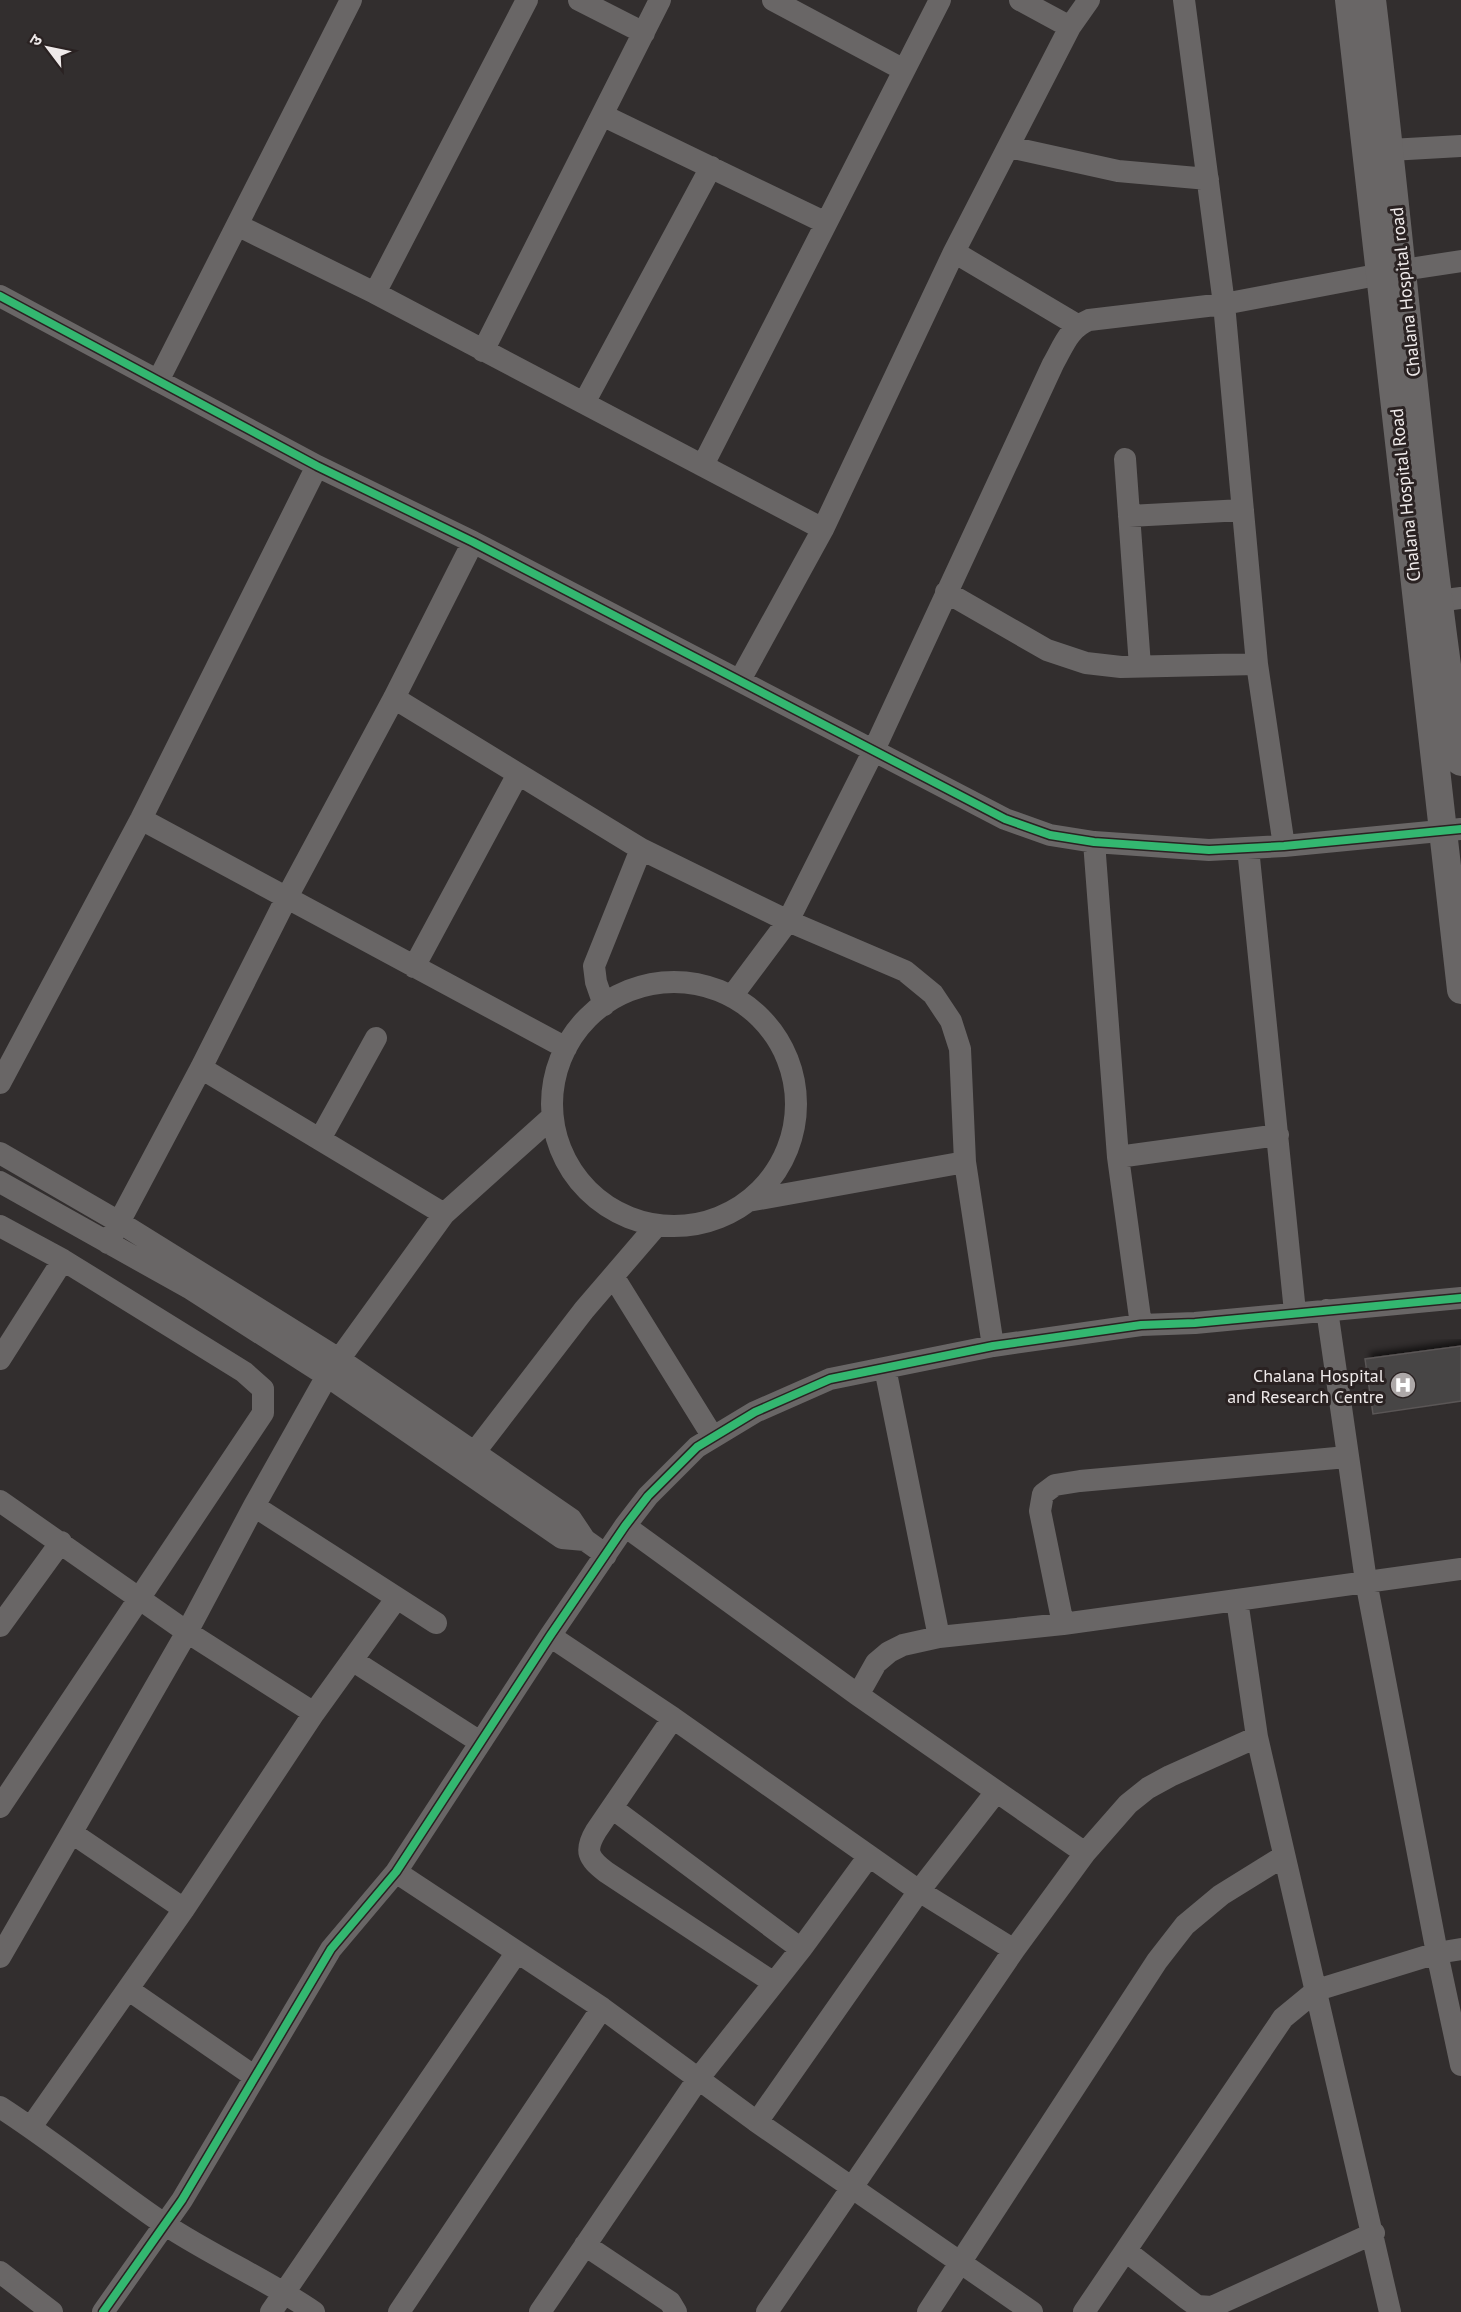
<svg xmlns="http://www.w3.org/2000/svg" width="1461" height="2312" viewBox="0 0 1461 2312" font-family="'PT Sans','Noto Sans Devanagari',sans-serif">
<defs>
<filter id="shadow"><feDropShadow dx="5.5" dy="-5.5" stdDeviation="3" flood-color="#0009"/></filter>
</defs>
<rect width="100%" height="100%" fill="#322e2e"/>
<!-- building -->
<path fill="#474444" stroke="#5a5656" stroke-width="1.5" filter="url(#shadow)" d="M1461,1346V1401L1373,1414L1365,1359Z"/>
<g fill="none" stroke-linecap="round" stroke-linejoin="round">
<!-- minor -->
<path stroke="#696666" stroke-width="22" d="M579,0L644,33
M773,0L904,70
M1020,0L1070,27
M1184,0L1224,304L1257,664
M602,115L826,223
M1009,147L1118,171L1208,179
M1390,150L1461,146
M237,225L375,293L823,529L954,252L1070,27L1089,0
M954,252L1077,325
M375,293L527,0
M0,296L317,466L473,542L1005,819L1050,835L1094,842L1209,850L1284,846L1461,829
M483,351L660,0
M158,381L351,0
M584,403L711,167
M1125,459L1140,666
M703,465L940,0
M1129,516L1243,510
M946,592L1047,650L1086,663L1121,667L1257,664L1284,846
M1438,601L1461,598
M740,680L823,529
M394,698L641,849L788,921L905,971L933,994L951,1021L960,1049L965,1162L993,1346
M141,819L566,1048
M1094,842L1118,1157L1141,1325
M1248,848L1295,1312
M414,967L518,774
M552 1104a122 122 0 1 1 244 0a122 122 0 1 1-244 0Z
M732,996L788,921L873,752L1053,364C1064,345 1068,329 1089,320L1224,304L1403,270L1461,261
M604,1005L596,982L594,966L641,849
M201,1068L444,1214
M0,1083L141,819L317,466
M320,1139L376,1038
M0,1153L119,1222L339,1359L571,1519L585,1540L606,1555
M1118,1157L1278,1135
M0,1182L191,1289L327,1376L562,1538L585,1540
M748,1201L965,1162
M0,1226L63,1260L244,1372L263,1389V1413L0,1807
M108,1243L201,1068L286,899L394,698L473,542
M613,1276L713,1437
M1327,1310L1366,1581L1437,1953L1461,2065
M0,1359L63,1260
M885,1368L939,1637
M467,1462L584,1310L657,1225
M0,1501L187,1632L314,1713
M254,1506L436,1623
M625,1526L858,1695L1085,1853
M1237,1600L1257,1737L1390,2312
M1063,1624L1040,1511L1043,1494L1055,1485L1080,1481L1347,1457
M0,1626L61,1542
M550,1636L673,1718L919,1891L1014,1950
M352,1660L480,1742
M858,1695L876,1663L889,1652L903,1645L939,1637L1063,1624L1461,1569
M673,1718L596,1831C584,1851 588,1858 606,1872L774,1983
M612,1808L801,1949
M72,1833L184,1909
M396,1872L602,2008L757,2122L1032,2312
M0,1957L187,1632L254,1506L327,1376L444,1214L551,1118
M129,1990L255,2077
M0,2107C56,2143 108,2186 164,2224C212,2256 266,2279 314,2312
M757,2122L919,1891L996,1792
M31,2127L184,1909L314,1713L396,1599
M585,2245L670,2302L676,2312
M1126,2251L1186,2298L1197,2306L1212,2307L1374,2233
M0,2272L52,2312
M103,2312L182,2200L331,1949L396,1872L550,1636L625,1526L648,1496L697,1447L755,1412L830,1379L993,1346L1141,1325L1195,1323L1461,1298
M271,2312L517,1952
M399,2312L602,2008
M540,2312L698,2079L801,1949L869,1856
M767,2312L1014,1950L1085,1853L1128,1804L1148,1788L1170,1776L1257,1737
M928,2312L1157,1961L1185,1925L1221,1895L1284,1856
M1084,2312L1283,2018L1317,1990L1437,1953L1461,1949"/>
<!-- tertiary -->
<path stroke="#696666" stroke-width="28" d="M1349,0L1461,990
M1372,0C1403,254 1422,509 1461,762"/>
<!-- cycleway casing -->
<g stroke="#2a2222" stroke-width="11">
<path id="cycleway" d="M0,296L317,466L473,542L1005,819L1050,835L1094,842L1209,850L1284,846L1461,829
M103,2312L182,2200L331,1949L396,1872L550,1636L625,1526L648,1496L697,1447L755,1412L830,1379L993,1346L1141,1325L1195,1323L1461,1298"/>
</g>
<!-- cycleway -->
<use href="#cycleway" stroke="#33b770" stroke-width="8"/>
</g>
<!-- icons -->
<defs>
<g id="hospital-disc" transform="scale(1.35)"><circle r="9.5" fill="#ada8a8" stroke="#2a2222"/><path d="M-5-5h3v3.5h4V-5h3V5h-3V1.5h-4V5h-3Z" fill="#fff"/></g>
</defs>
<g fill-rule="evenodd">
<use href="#hospital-disc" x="1403" y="1385"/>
</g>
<g text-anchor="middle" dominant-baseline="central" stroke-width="6" stroke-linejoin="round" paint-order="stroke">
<!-- street labels -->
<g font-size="18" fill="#efeaea" stroke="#2a2222">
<text transform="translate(1405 292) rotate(-96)">Chalana Hospital road</text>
<text transform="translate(1405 495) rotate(-96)">Chalana Hospital Road</text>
</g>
<!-- poi labels -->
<g font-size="18" fill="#efeaea" stroke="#2a2222" text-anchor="end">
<text x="1384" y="1375">Chalana Hospital<tspan x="1384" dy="21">and Research Centre</tspan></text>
</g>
</g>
<!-- north arrow -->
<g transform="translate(48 48) rotate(302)" stroke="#2a2222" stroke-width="4.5" paint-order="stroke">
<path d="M0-4.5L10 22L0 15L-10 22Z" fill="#efeaea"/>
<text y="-9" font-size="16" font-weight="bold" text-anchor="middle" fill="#efeaea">उ</text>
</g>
</svg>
